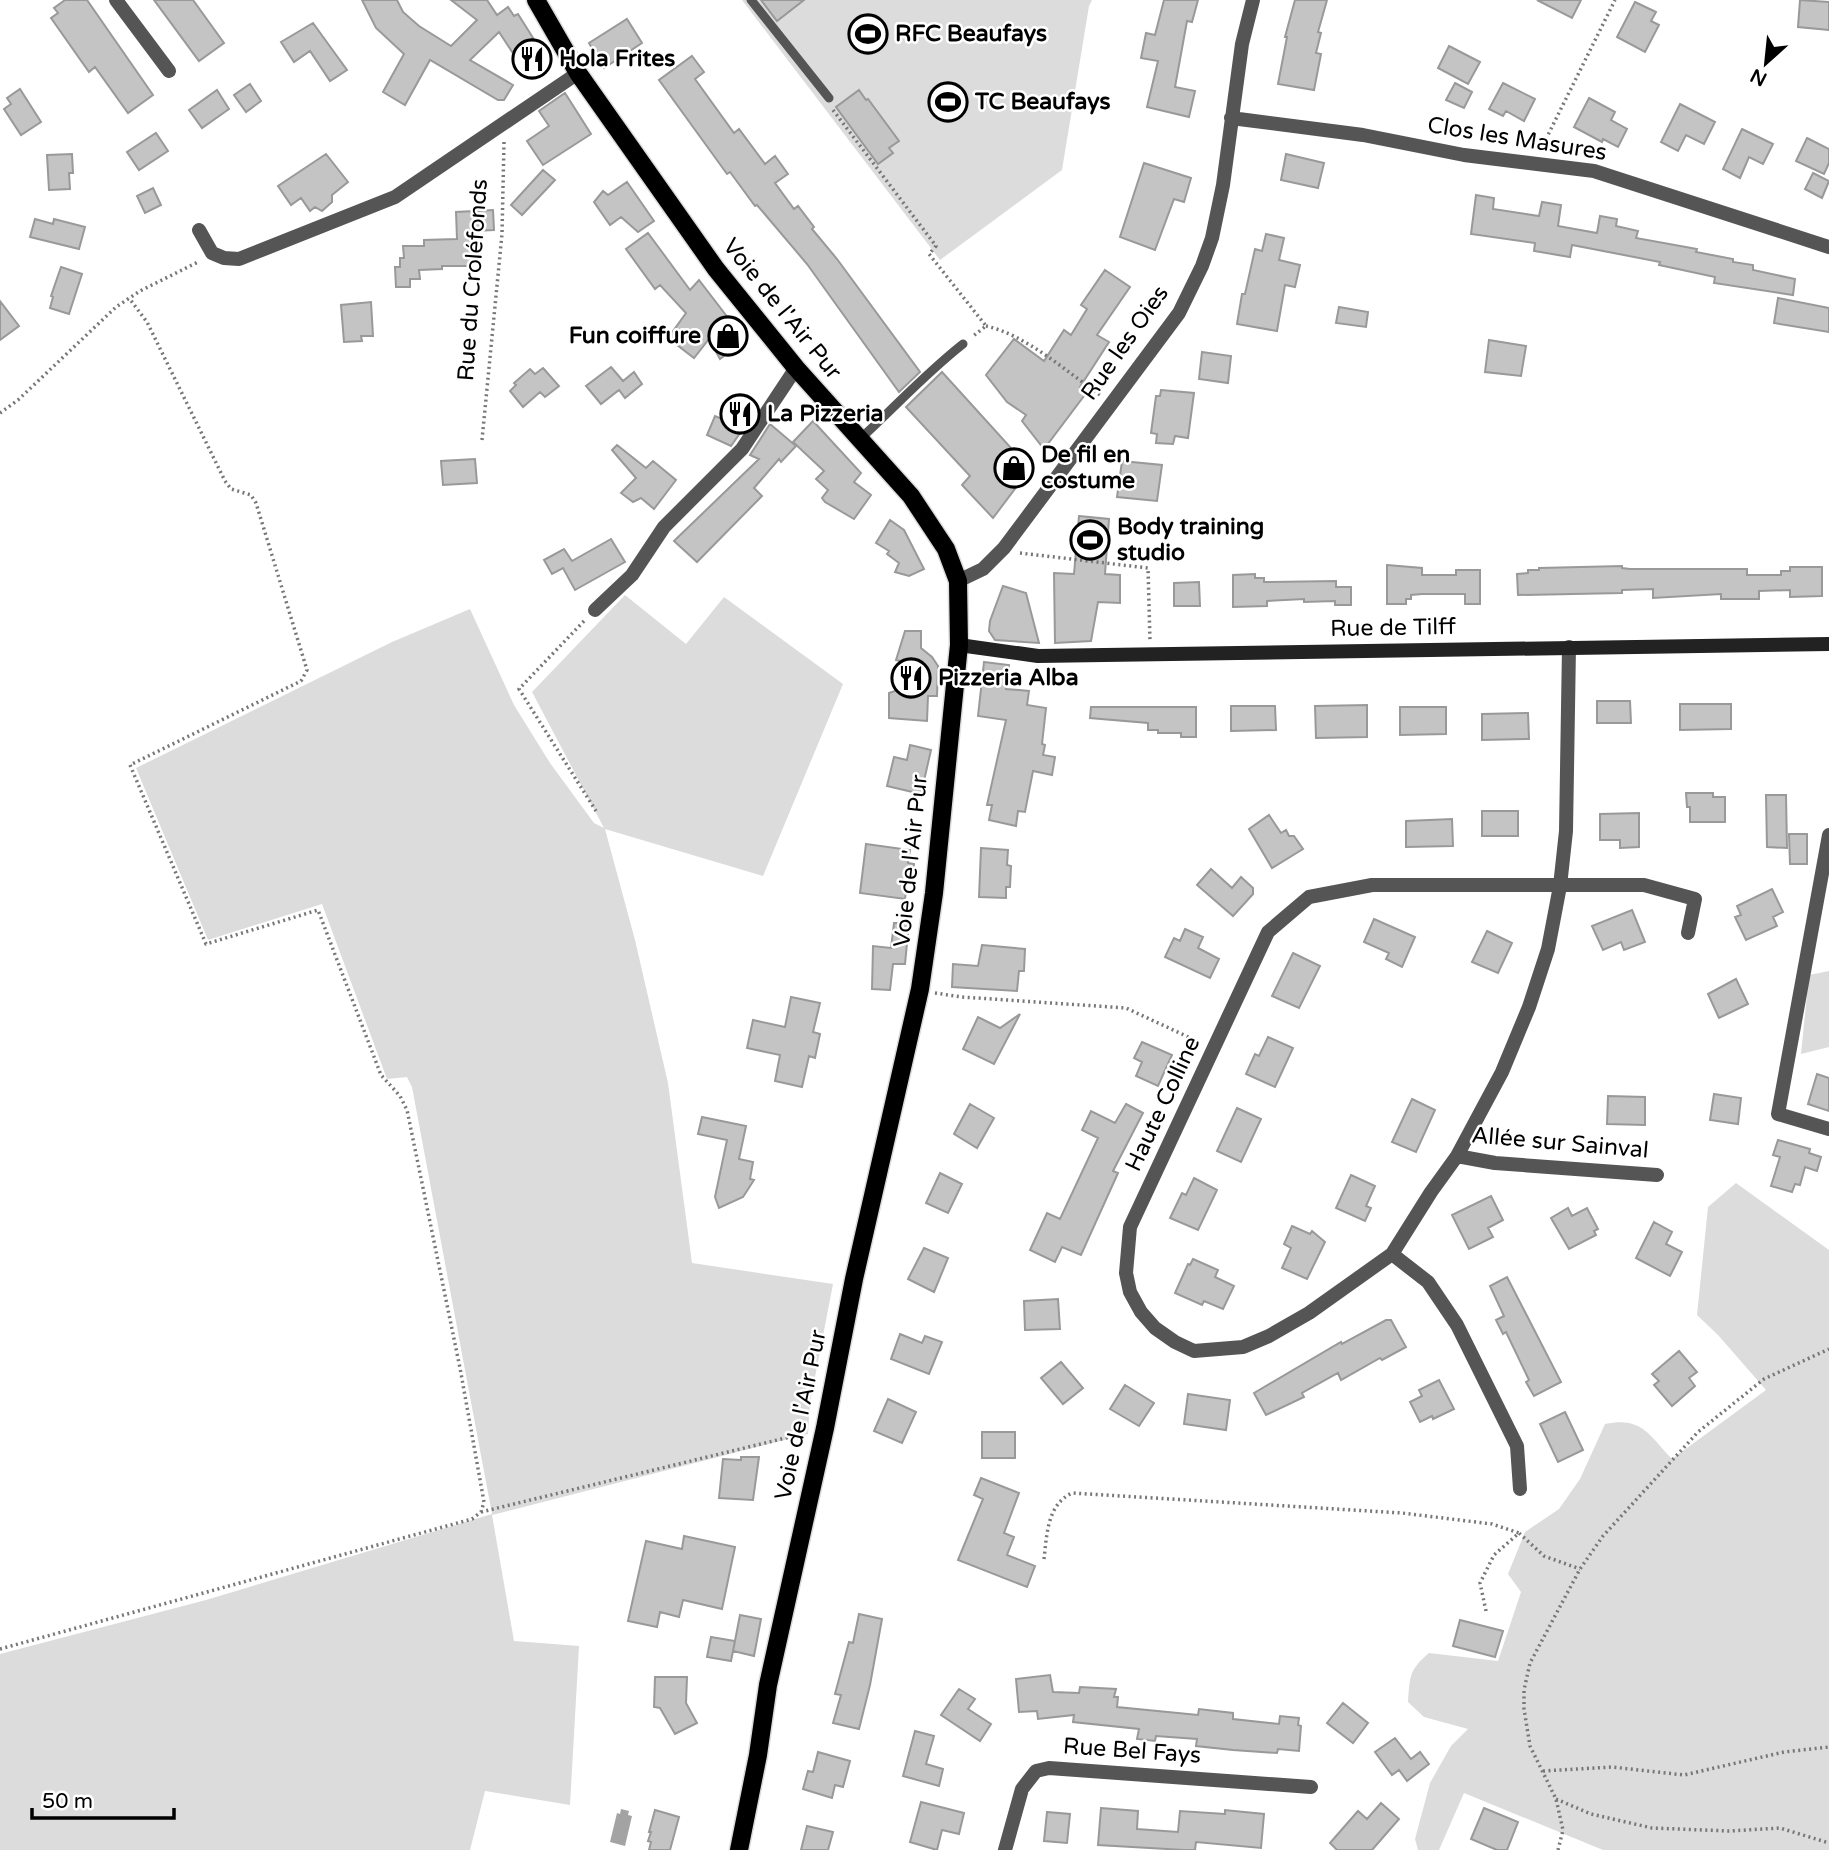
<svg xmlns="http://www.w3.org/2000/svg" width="1829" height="1850" viewBox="0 0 1829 1850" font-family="'Varela Round',sans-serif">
<rect width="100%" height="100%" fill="#fff"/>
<!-- green -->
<path fill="#dcdcdc" d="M742,0H1092L1089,6L1062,170L940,260Z
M625,595L686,644L724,597L843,684L763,876L605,829L635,940L668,1083L692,1263L833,1284L810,1403L808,1434L492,1515L514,1641L579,1646L570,1805L485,1791L470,1850H0V1654L206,1600L492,1514L412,1087L407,1077L387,1079L322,904L208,940L136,768L392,642L470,609L514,705L550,763L594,823L604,828L532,692Z
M1829,971V1047L1801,1054L1809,975Z
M1736,1183L1829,1250V1850H1603L1464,1793L1439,1850H1418L1415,1839L1430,1783L1451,1746L1468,1729L1424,1717L1408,1702C1410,1676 1409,1670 1429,1653L1498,1661L1521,1592L1508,1574L1525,1532L1559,1509L1580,1479L1605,1424C1642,1416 1649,1435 1672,1459L1766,1390L1718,1335L1697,1315L1708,1207Z"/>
<!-- water -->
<path fill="#a3a3a3" d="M621,1809L629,1811L628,1815L632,1816L625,1846L610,1842L617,1813L620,1814Z"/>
<!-- building -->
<path fill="#c4c4c4" stroke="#999" stroke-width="2" d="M65,0H87L153,95L128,113L95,67L89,72L51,18L58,13L54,8Z
M154,0H193L224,43L199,61Z
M362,0H397L403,12L419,26L451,46L477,20L451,0H487L497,15L508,7L514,16L518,14L545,57L524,70L499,32L470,60L513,85L504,100H498L430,60L405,105L383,92L404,54L376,28Z
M761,0H804L777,21Z
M1164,0H1198L1192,22L1187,21L1175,87L1195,91L1189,117L1147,107L1158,61L1141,58L1146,33L1155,35Z
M1295,0H1327L1318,32L1321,33L1316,53L1321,54L1314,90L1278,84L1287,37H1285Z
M1537,0H1581L1572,18Z
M1800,0L1829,2V30L1798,27Z
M1635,2L1656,12L1651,21L1659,25L1645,52L1617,37Z
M627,19L642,43L604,68L589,43Z
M313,23L347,70L330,81L310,51L294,62L281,42Z
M1449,46L1480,62L1468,84L1438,68Z
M692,56L704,72L695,79L734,133L739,129L765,164L775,156L788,174L775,183L794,209L798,206L814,227L812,229L837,259L920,372L899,392L807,264L757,205L755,206L730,172L727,174L659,80Z
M1455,83L1472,92L1464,108L1446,100Z
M1503,83L1535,99L1524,121L1506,111L1503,116L1489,109Z
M250,84L261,101L246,112L234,95Z
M20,89L41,122L21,135L4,109L11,104L7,98Z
M217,90L229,109L202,128L189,110Z
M859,90L866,100L868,99L899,141L889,148L893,153L878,164L836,107Z
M565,93L591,134L543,165L527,141L549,126L539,111Z
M1589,98L1615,112L1611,120L1627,129L1618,147L1603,139L1602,142L1574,127Z
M1680,104L1715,122L1704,144L1686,135L1678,151L1661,142Z
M1742,129L1773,144L1763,164L1749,157L1740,178L1723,169Z
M156,133L168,151L139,170L127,152Z
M1807,138L1829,149V163L1824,174L1796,161Z
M72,154L73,173H69L70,189L49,190L47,155Z
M326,154L348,182L332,195V202L322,211L315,207L310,211L301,198L291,205L278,186Z
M1286,154L1324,163L1318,188L1281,180Z
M1144,163L1191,178L1184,202L1174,199L1155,250L1120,237Z
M543,170L555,180L522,215L511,205Z
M1813,173L1829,181L1822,198L1805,189Z
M627,182L654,221L638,232L621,217L610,225L594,202L603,191L608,195Z
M153,188L161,205L145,213L137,196Z
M1476,195L1494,198L1493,209L1539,216L1542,202L1561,205L1558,226L1597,233L1600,216L1617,219L1616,226L1638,231L1636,238L1697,249L1696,252L1733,259V262L1753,265V270L1795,279L1793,295L1714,283L1715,277L1659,265L1660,262L1572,245L1570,257L1534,251L1535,243L1471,234Z
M493,210L494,230L472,231V266H442V269L419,270L420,279H410V287H396L395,267H400V258H404L403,246H424V240L457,239L456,212Z
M35,219L53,224L54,219L85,227L79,249L30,237Z
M648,233L690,290L699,280L745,340L720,359L709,339L694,358L668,338L686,313L660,285L655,289L626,249Z
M1266,234L1284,238L1279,260L1300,265L1295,287L1285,285L1277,331L1237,324L1242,294H1245L1255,249L1262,251Z
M61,267L82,274L69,314L50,308L53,297L51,296Z
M1105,270L1130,287L1097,335L1109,342L1080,387L1087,392L1044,449L1022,421L1026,415L1007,402L986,375L1014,339L1044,361L1064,330L1071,335L1087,309L1081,305Z
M1778,298L1829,308V332L1774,323Z
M0,301L19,326L0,340Z
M371,302L373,336H361L362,341L344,342L341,305Z
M1339,307L1368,312L1366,327L1336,323Z
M1489,340L1526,346L1521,376L1485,372Z
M1202,352L1231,356L1228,383L1199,379Z
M611,367L623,381L634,372L642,384L625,398L619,390L601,404L586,386Z
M543,368L559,386L545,397L540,392L523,407L510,391L516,385L514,383L530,369L535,374Z
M942,372L1030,469L993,518L962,485L970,476L906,407Z
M1161,390L1194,393L1188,438L1175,436L1173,444L1156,443L1157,434L1151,433L1156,396H1160Z
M732,397L757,409L731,446L707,435L715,416L722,419Z
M813,421L861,473L854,482L871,495L854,519L825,502L822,498L828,490L816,479L824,471L793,442Z
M770,424L796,446L781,462L779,459L754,488L762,496L697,562L674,541L759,459L750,455Z
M617,445L646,468L653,461L676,480L654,509L641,498L633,502L621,493L636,478L612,450Z
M475,459L477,483L443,485L441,461Z
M1122,461L1162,465L1157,501L1117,497Z
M1079,516L1109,519L1105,574L1120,575V603L1098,602L1091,641L1055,643L1054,573L1074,574Z
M890,520L904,530L924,569L909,576L895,572L899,563L887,554L889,551L876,543Z
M611,539L625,562L575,590L563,568L552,574L544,560L564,549L572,561Z
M1387,565L1422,568V575H1456V570H1480V604H1465V594H1422L1411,595V599H1406V604H1387Z
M1622,566V568L1630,569H1747V575H1781V571H1790V567H1822V596L1790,597V590L1759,591V599H1721V594L1653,598V589L1622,590V593L1518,595L1517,574L1528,573V570H1539V568Z
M1255,574V578H1264V582L1336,581V587H1351V605H1335V601L1304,602V599L1267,601V606L1233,607V575Z
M1199,582L1200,606H1174V583Z
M1003,586L1026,593L1039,643L995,640L989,631L990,621Z
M905,631H921V648L932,657L938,666L937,696H928L927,721L889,718V693L895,691L900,661L896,660Z
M984,662L1009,665L1006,689L1029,691L1027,705L1046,708L1042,744L1045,745L1043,755L1055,757L1052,775L1033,771L1025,812L1018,811L1016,826L989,820L992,805H987L1006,720L978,716Z
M1597,701H1630L1631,723H1597Z
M1680,704H1731V729L1680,730Z
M1367,705V737L1316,738L1315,706Z
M1231,706H1275L1276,730L1231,731Z
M1091,707H1196V737H1181V733H1158V730H1148V723L1090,718Z
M1400,707H1446V734L1400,735Z
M1528,713L1529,739L1482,740V714Z
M910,745L931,750L921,794L887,786L894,757L907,760Z
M1686,793H1713V797H1725V822H1690V807H1687Z
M1766,795H1786L1787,848L1767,847Z
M1482,811H1518V836H1482Z
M1639,813V847L1620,848V840H1600V814Z
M1269,815L1281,833L1286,830L1289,836H1294L1303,849L1272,868L1249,829Z
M1452,819L1453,846L1406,847V821Z
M1789,834H1807V864H1790Z
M866,844L910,850L908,863L914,864L912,884L907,883L905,899L860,893Z
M981,848L1008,850L1007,865L1011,866L1010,887H1006V898L979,897Z
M1211,869L1232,888L1241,877L1253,888V894L1233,916L1197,885Z
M1772,889L1783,912L1773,917L1777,926L1746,940L1735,917L1741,915L1737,906Z
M1632,910L1645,942L1624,950L1621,942L1603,950L1592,926Z
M1374,919L1415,937L1402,967L1386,959L1389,953L1364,942Z
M894,923H909L905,964H893L890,990L872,989L873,946L891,948Z
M1185,929L1203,937L1198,948L1219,959L1210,978L1165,957L1174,938L1180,941Z
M1487,931L1512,943L1498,973L1472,962Z
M982,945L1025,949L1024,971H1019L1017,991L952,987L953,964L978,966Z
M1293,953L1320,966L1299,1008L1272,996Z
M1736,979L1748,1004L1719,1018L1708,994Z
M791,997L820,1003L813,1032L820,1034L815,1058L809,1056L802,1087L775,1081L780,1055L747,1048L753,1020L785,1027Z
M1020,1014L994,1064L963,1049L978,1017L1000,1028Z
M1268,1037L1293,1048L1275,1087L1246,1074L1255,1054L1259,1056Z
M1142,1042L1172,1055L1158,1086L1136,1076L1142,1062L1134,1058Z
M1817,1074L1829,1078V1111L1808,1104Z
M1714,1094L1741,1098L1738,1124L1710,1120Z
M1608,1096L1645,1097V1125L1607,1124Z
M1412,1099L1435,1110L1416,1152L1392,1142Z
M970,1104L994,1118L977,1148L954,1134Z
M1126,1104L1143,1113L1113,1171L1118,1173L1081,1255L1062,1247L1055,1262L1030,1250L1047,1213L1060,1219L1098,1138L1082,1130L1091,1111L1115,1123Z
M1237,1108L1261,1119L1241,1162L1217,1151Z
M702,1117L746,1126L739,1159L753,1162L750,1179L754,1180L743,1197L719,1208L715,1197L727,1140L698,1134Z
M1778,1140L1810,1149L1809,1153L1821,1157L1817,1171L1805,1167L1800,1185L1795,1184L1792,1192L1771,1186L1780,1157L1773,1155Z
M940,1173L962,1184L948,1213L926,1203Z
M1351,1175L1375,1186L1366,1206L1371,1208L1365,1221L1336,1208Z
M1194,1178L1217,1190L1198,1230L1170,1218L1182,1193L1186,1195Z
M1491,1196L1503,1220L1488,1228L1493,1237L1469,1249L1452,1215Z
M1568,1208L1572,1216L1587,1208L1598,1229L1594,1231L1596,1235L1569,1249L1551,1218Z
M1654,1222L1672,1232L1666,1244L1682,1252L1670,1276L1636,1258Z
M1292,1226L1310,1234L1312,1231L1325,1242L1307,1279L1282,1268L1291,1248L1284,1244Z
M924,1248L948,1258L934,1292L908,1279Z
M1193,1259L1218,1270L1215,1277L1234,1286L1223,1309L1204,1301L1202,1305L1175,1293L1188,1264L1190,1265Z
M1507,1277L1561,1382L1534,1396L1526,1382L1529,1380L1506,1332L1503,1334L1496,1320L1504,1316L1490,1286Z
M1058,1299L1060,1329L1025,1330L1024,1301Z
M1386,1320H1391L1406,1347L1382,1360L1380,1358L1341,1380L1338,1373L1302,1393L1304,1397L1266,1415L1254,1393L1341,1342L1342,1344Z
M900,1334L922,1343L925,1336L942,1342L929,1374L891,1359Z
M1679,1351L1697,1372L1689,1378L1695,1386L1672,1406L1654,1385L1659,1381L1652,1374Z
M1061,1362L1083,1388L1063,1404L1041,1378Z
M1439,1380L1454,1409L1433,1419L1432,1416L1420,1422L1410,1402L1422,1396L1419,1390Z
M1125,1385L1154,1403L1139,1426L1110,1409Z
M1188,1394L1230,1400L1226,1430L1184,1424Z
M888,1399L916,1412L902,1443L874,1431Z
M1565,1412L1583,1450L1558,1462L1540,1424Z
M982,1432H1015V1458H982Z
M741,1457H759L753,1500L719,1498L723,1459L741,1460Z
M981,1478L1019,1493L1004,1533L1014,1537L1007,1555L1035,1566L1027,1587L958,1560L983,1499L974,1495Z
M684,1536L735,1547L722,1609L683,1600L679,1617L660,1612L657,1627L628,1621L646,1541L682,1549Z
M859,1614L882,1619L870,1685L859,1729L833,1723L841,1695L835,1694L849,1642L853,1643Z
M740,1615L761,1619L754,1656L733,1651Z
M1460,1620L1503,1631L1495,1657L1453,1646Z
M711,1637L735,1641L731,1661L707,1657Z
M1050,1675L1053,1692L1079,1693L1080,1687L1116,1689L1114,1697H1118L1117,1707L1198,1715L1199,1709L1233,1713V1719L1279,1724L1280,1716L1299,1718L1298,1725L1301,1726L1299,1751L1278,1749L1277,1753L1233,1750L1196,1746L1197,1739L1156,1736L1155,1741L1137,1739L1139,1729L1073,1722L1074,1715L1038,1719L1037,1711L1019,1712L1016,1679Z
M655,1677H687L686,1703L697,1723L675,1734L660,1708L654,1707Z
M959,1689L975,1699L968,1709L991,1724L980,1741L941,1715Z
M1343,1703L1368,1723L1353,1743L1327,1723Z
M915,1731L934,1736L926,1764L943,1769L939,1786L903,1776Z
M1395,1738L1411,1759L1420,1752L1429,1764L1407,1781L1399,1770L1392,1775L1375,1752Z
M818,1752L850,1761L843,1787L835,1785L832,1798L803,1789L808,1771L813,1772Z
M921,1802L964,1813L959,1834L942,1830L937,1850L910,1842Z
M1381,1803L1399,1819L1372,1850H1337L1330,1843L1358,1811L1367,1819Z
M1101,1808L1138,1811L1137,1829L1178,1832L1180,1811L1225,1814V1810L1264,1814L1261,1848L1196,1842L1195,1850H1184L1098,1845Z
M1484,1808L1518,1822L1507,1850H1497L1471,1839Z
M655,1810L679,1817L670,1850H649L651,1842L648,1841L651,1832H649Z
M1047,1812L1070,1814L1067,1843L1044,1841Z
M807,1826L833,1832L828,1850H801Z"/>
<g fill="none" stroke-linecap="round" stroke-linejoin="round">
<!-- primary casing -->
<g stroke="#dbdbdb" stroke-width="21">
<path id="primary" d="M536,0L578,73L716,269L796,368L911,496L946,549L958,581L959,645L934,893L920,989L854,1279L825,1428L768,1685L758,1755L739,1850"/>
</g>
<!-- path -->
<path stroke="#777" stroke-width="3.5" stroke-dasharray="2 3.5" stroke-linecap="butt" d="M833,110L936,246L929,254L986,326L972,337
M1541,149L1615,0
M986,326C1026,335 1066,371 1100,395
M0,413L18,400L116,307L140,291L198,262
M482,440L502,234L504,142
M1020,553L1148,568L1150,641
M584,621L519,689L596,811
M935,993L962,997L1126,1008L1199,1042
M481,1512L806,1433
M1044,1559C1047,1534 1047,1505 1072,1493L1402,1513L1492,1524L1519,1533
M1486,1611L1480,1583L1494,1555L1519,1533L1544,1556L1580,1569
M0,1649L472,1519L481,1512L484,1502L460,1368L407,1110L400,1096L381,1075L318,910L206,944L130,765L301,681L307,670L256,503L251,495L231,489L225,481L147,322L129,298
M1543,1771L1612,1767L1684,1775L1784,1752L1829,1747
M1556,1799L1591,1814L1652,1828L1729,1831L1780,1828L1829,1843
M1558,1850L1563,1830L1556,1799L1530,1746L1524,1709V1690L1530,1663L1580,1569L1603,1536L1698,1432L1764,1379L1829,1349"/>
<!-- lane -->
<path stroke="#555" stroke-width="9" d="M751,0L829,98
M860,439C895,407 926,373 963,344"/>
<!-- street -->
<path stroke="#555" stroke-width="14" d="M116,0L169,71
M1231,118L1363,135L1464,155L1594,171L1829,247
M199,230L212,253L224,258L239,259L395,197L578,73
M958,581L983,569L1004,548L1179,313L1202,266L1212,238L1223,185L1242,44L1253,0
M595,610L632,575L664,527L742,449L796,368
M1569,647L1566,831L1560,886L1548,949L1529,1007L1502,1072L1457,1156L1431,1192L1392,1254L1309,1313L1269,1336L1243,1347L1194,1351L1175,1342L1155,1328L1141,1312L1130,1292L1126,1273L1130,1227L1268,932L1309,897L1372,885H1644L1695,899L1688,933
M1829,835L1778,1114L1829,1129
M1457,1156L1495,1163L1657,1175
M1392,1254L1428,1282L1457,1325L1517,1446L1520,1489
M1005,1850L1022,1789L1036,1771L1049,1768L1311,1787"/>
<!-- secondary -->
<path stroke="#222" stroke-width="14" d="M959,645L1038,656L1829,644"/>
<!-- primary -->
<use href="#primary" stroke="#000" stroke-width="18"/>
</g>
<!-- icons -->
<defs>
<g id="stadium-ring" transform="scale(2.0125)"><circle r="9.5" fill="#fff" stroke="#000" stroke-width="1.5"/><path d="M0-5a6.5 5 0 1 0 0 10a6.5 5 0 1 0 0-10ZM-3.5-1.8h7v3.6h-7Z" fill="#000"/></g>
<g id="restaurant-ring" transform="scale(2.0125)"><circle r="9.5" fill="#fff" stroke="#000" stroke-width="1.5"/><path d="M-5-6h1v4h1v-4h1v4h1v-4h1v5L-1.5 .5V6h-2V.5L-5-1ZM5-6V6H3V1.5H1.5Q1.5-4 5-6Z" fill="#000"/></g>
<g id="shop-ring" transform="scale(2.0125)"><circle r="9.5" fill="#fff" stroke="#000" stroke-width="1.5"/><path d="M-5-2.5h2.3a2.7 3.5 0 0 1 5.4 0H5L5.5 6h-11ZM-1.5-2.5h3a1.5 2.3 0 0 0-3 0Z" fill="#000"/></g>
</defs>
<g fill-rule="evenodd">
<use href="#stadium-ring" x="868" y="34"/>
<use href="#restaurant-ring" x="532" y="59"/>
<use href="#stadium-ring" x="948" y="102"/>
<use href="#shop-ring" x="728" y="336"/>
<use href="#restaurant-ring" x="740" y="414"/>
<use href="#shop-ring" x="1014" y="468"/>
<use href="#stadium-ring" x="1090" y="540"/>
<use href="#restaurant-ring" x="911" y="678"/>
</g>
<g text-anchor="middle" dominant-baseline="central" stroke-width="5" stroke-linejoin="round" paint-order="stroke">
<!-- poi labels -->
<g font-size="23" font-weight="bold" fill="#000" stroke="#fff" text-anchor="start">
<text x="895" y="34">RFC Beaufays</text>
<text x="559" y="59">Hola Frites</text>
<text x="975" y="102">TC Beaufays</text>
<text x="701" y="336" text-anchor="end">Fun coiffure</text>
<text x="767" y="414">La Pizzeria</text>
<text x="1041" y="455">De fil en<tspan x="1041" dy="26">costume</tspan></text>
<text x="1117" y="527">Body training<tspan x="1117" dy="26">studio</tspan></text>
<text x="938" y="678">Pizzeria Alba</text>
</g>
<!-- street labels -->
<g font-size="23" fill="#000" stroke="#fff">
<text transform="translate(1517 139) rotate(9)">Clos les Masures</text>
<text transform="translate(473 280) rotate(-86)">Rue du Croléfonds</text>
<text transform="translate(782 309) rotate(51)">Voie de l'Air Pur</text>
<text transform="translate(1125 343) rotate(-55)">Rue les Oies</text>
<text transform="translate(1393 628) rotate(-1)">Rue de Tilff</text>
<text transform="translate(911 861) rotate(-84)">Voie de l'Air Pur</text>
<text transform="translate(1163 1104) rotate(-65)">Haute Colline</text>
<text transform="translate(1560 1143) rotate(5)">Allée sur Sainval</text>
<text transform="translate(801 1415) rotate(-78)">Voie de l'Air Pur</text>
<text transform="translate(1132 1751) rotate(4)">Rue Bel Fays</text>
</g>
</g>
<!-- north arrow -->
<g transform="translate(1766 63) rotate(207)" stroke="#ffffff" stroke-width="5" paint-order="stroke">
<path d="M0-5L12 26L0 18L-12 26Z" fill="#000000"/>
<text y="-10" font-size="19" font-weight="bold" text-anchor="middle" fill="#000000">N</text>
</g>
<!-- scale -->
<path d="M32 1808v10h142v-10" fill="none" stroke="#000000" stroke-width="3.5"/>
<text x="42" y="1808" font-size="21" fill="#000000" stroke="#ffffff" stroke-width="5" paint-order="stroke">50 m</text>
</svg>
